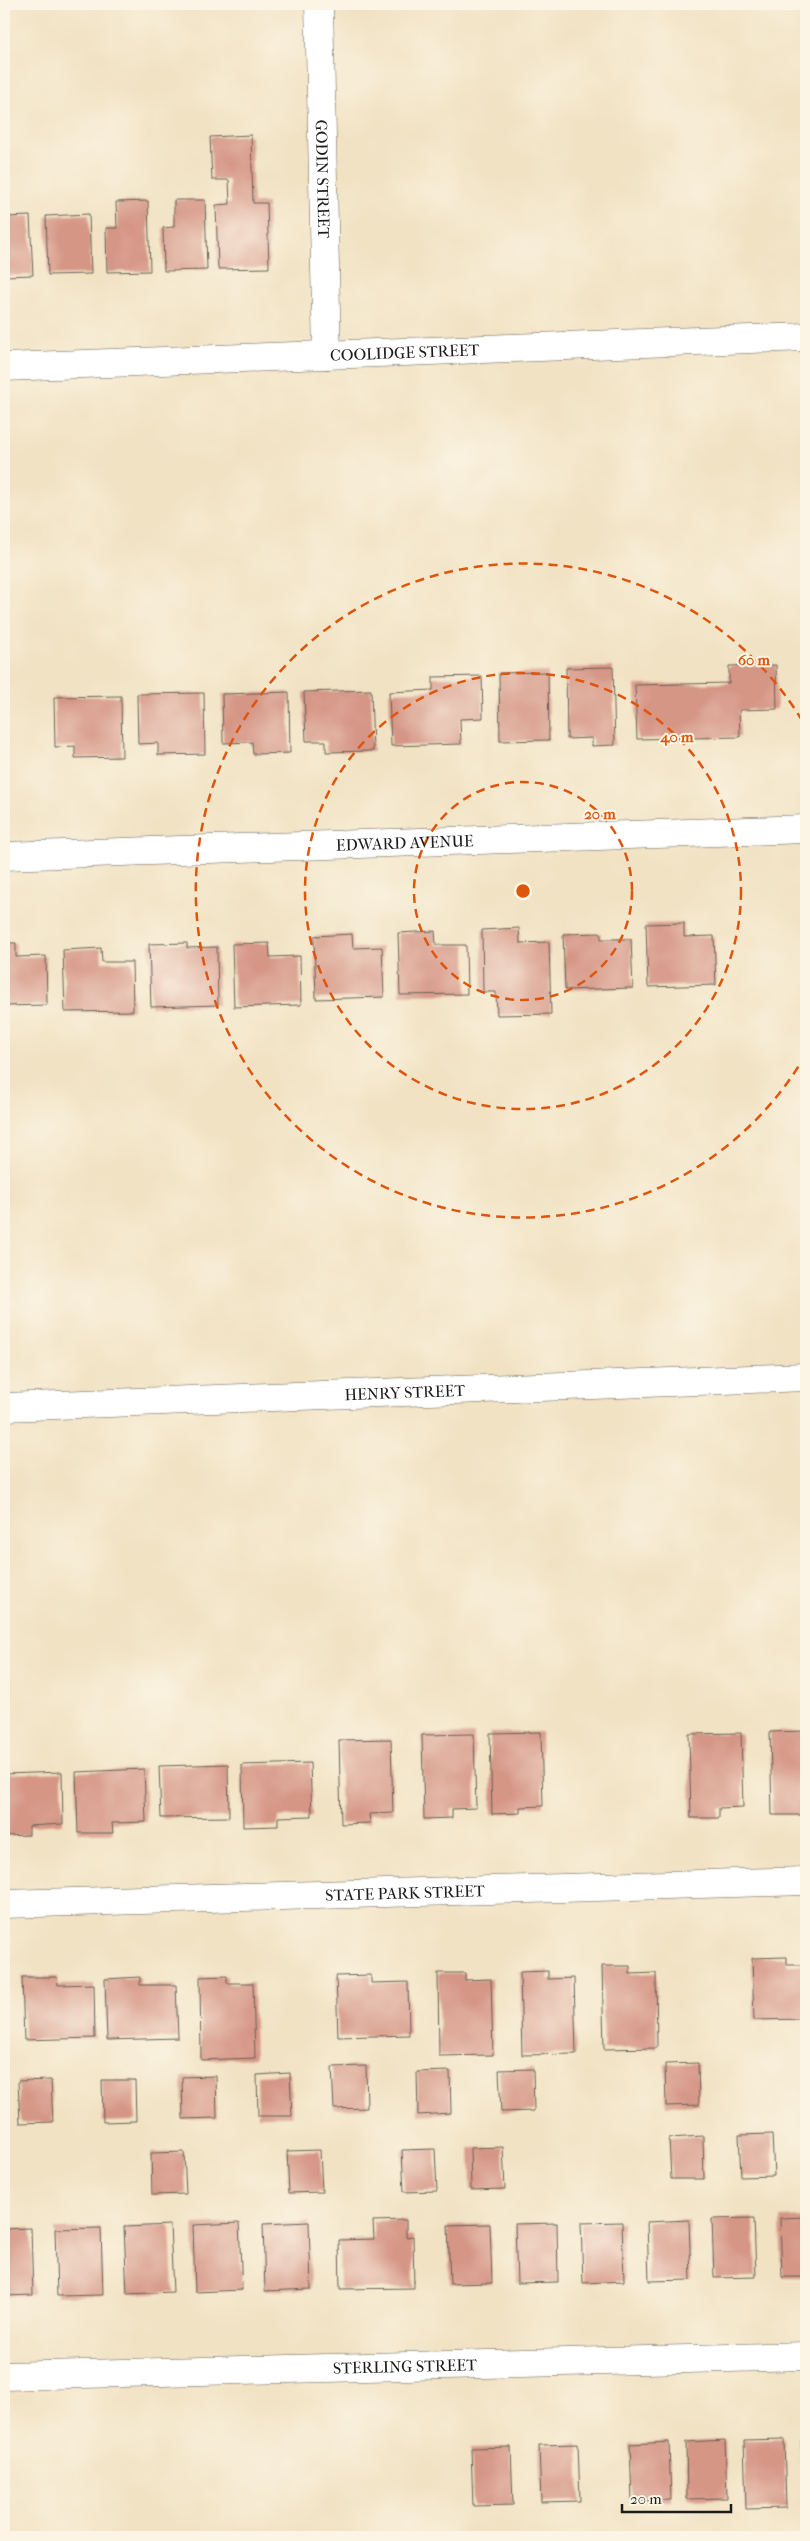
<svg xmlns="http://www.w3.org/2000/svg" width="810" height="2541" viewBox="0 0 810 2541" font-family="'IM FELL French Canon',serif">
<rect width="100%" height="100%" fill="#fcf5e5"/>
<filter id="ink" filterUnits="userSpaceOnUse"><feTurbulence type="fractalNoise" baseFrequency=".02" numOctaves="2"/><feDisplacementMap in="SourceGraphic" scale="10" xChannelSelector="R" yChannelSelector="G"/><feConvolveMatrix kernelMatrix="1 2 1 2 8 2 1 2 1" color-interpolation-filters="sRGB"/></filter>
<filter id="wash" filterUnits="userSpaceOnUse"><feTurbulence type="fractalNoise" baseFrequency=".0096" numOctaves="4" result="noise"/><feDisplacementMap in="SourceGraphic" scale="20" xChannelSelector="R" yChannelSelector="G"/><feGaussianBlur stdDeviation="1.12" result="paint"/><feColorMatrix in="noise" values="0 0 0 0 0 0 0 0 0 0 0 0 0 0 0 0 0 1.4 0 .05"/><feComposite in="paint" operator="in"/></filter>
<g filter="url(#wash)">
<rect width="100%" height="100%" fill="#f1e2c3"/>
<g id="blocks">
<!-- building -->
<path fill="#d69686" d="M251,135L253,203H267L269,268L218,269L216,205L230,204L229,180H212L210,137Z
M174,200H205L207,270L164,271L163,228L174,227Z
M148,201L150,271L107,272L106,228H117L116,202Z
M89,214L91,274L48,275L46,216Z
M30,216L33,275L4,276V217Z
M776,665L777,709L739,710L740,737L637,739L635,685L729,683V666Z
M613,667L615,745L592,746V738L567,739L566,668Z
M548,672L549,740L500,741L499,673Z
M482,676L483,718L460,719L461,744L391,746L389,692L433,690V677Z
M371,690L373,751L326,752V741H306L304,692Z
M289,692L290,753L253,754L252,742L223,743L222,694Z
M204,693L205,754L158,755V743L138,744L137,694Z
M121,696L122,757L75,758V746L55,747L54,697Z
M684,923V937L714,936L716,985L648,987L646,924Z
M519,928L520,943L549,942L551,1014L497,1015L496,992H483L482,930Z
M435,931L436,945H466L467,994L400,995L398,933Z
M601,933V939H631L633,988L565,990L563,934Z
M352,934L353,948L382,947L384,997L316,999L314,936Z
M4,943H16V957L46,956L47,1005L4,1006Z
M187,943V948L217,947L218,1005L151,1007L149,944Z
M269,943L270,957L300,956L301,1005L234,1007L232,944Z
M101,948L102,962H132L133,1011L65,1012L63,950Z
M806,1731V1806H800L801,1815H772L770,1732Z
M541,1732L543,1806L520,1807V1813L492,1814L490,1733Z
M741,1733L743,1807L719,1808V1818H691L689,1734Z
M474,1734L476,1808L452,1809V1818L424,1819L422,1735Z
M391,1739L393,1813L369,1814L370,1823L341,1824L339,1740Z
M310,1763L312,1816L278,1817V1826L243,1827L242,1765Z
M228,1764L229,1817L161,1818L159,1766Z
M144,1769L146,1822L112,1823L113,1833H78L76,1772Z
M62,1772L63,1824L29,1826V1835L4,1836V1774Z
M787,1957V1965H806V2019L754,2020L752,1958Z
M602,1966H630V1974L656,1973L657,2048L604,2049Z
M548,1971V1979L574,1978L576,2054L522,2055L520,1972Z
M438,1973H465V1980L491,1979L493,2055L439,2056Z
M371,1975V1983L408,1982L409,2035L338,2037L336,1976Z
M227,1976V1983H253L255,2058L201,2060L200,1977Z
M22,1977H57L58,1985L94,1984L95,2038L24,2040Z
M140,1977V1985H176L178,2038L107,2040L105,1979Z
M698,2063L699,2105L666,2106L665,2064Z
M366,2066L367,2108L334,2109L332,2067Z
M533,2069L534,2111L501,2112L499,2070Z
M450,2071L451,2113L418,2115L417,2072Z
M290,2073L292,2116H258L257,2075Z
M216,2076L217,2118L183,2119L182,2077Z
M51,2080L53,2122L20,2123L18,2081Z
M102,2080H135L136,2121L103,2122Z
M772,2134L774,2176L741,2177L739,2135Z
M703,2136L704,2179H671L669,2138Z
M503,2147L505,2189L471,2190L470,2148Z
M435,2149L437,2191L404,2192L402,2150Z
M320,2150L322,2192L289,2193L287,2151Z
M184,2152L186,2194L152,2195L151,2153Z
M806,2217V2277H782L780,2218Z
M754,2218L756,2277L714,2278L712,2219Z
M406,2220V2237L413,2236L414,2288L340,2289L339,2240L374,2239L373,2221Z
M689,2220L691,2280L649,2281L647,2222Z
M309,2222L311,2289L265,2291L263,2224Z
M622,2222L624,2281L583,2283L581,2223Z
M239,2223L242,2290L195,2292L193,2225Z
M557,2223L558,2282L517,2283L515,2224Z
M490,2224L492,2283L450,2284L448,2225Z
M170,2225L173,2292L127,2294L124,2227Z
M31,2228L33,2295L4,2296V2229Z
M101,2228L103,2295L57,2296L55,2229Z
M784,2439L786,2508L746,2509L744,2440Z
M725,2440L727,2498L687,2499L686,2442Z
M801,2440H806V2498H803Z
M669,2442L671,2500L632,2501L630,2444Z
M578,2444L580,2501L541,2502L539,2445Z
M511,2447L513,2505L473,2506L471,2448Z"/>
</g>
</g>
<g filter="url(#ink)">
<use href="#blocks" fill-opacity="0" stroke="#676156" stroke-width="1"/>
<g fill="none" stroke-linecap="round" stroke-linejoin="round">
<!-- minor casing -->
<g stroke="#676156" stroke-width="29">
<g id="minor">
<path id="s1" d="M319,4L327,355"/>
<path id="s2" d="M4,367L806,337"/>
<path id="s3" d="M4,856L806,829"/>
<path id="s4" d="M4,1407L806,1377"/>
<path id="s5" d="M4,1904L806,1881"/>
<path id="s6" d="M4,2376L806,2356"/>
</g>
</g>
<!-- minor -->
<use href="#minor" stroke="#fff" stroke-width="28"/>
</g>
</g>
<!-- distance rings -->
<g fill="none" stroke="#de560d" stroke-width="2.5" stroke-dasharray="9 6">
<circle cx="523" cy="891" r="109"/>
<circle cx="523" cy="891" r="218"/>
<path d="M806 1054A327 327 0 1 1 806 727"/>
</g>
<g text-anchor="middle" dominant-baseline="central" stroke-width="4" stroke-linejoin="round" paint-order="stroke">
<!-- street labels -->
<g font-size="16" fill="#1c1c1c" stroke="#fcf5e5">
<text stroke="none"><textPath href="#s1" startOffset="175">GODIN STREET</textPath></text>
<text stroke="none"><textPath href="#s2" startOffset="401">COOLIDGE STREET</textPath></text>
<text stroke="none"><textPath href="#s3" startOffset="401">EDWARD AVENUE</textPath></text>
<text stroke="none"><textPath href="#s4" startOffset="401">HENRY STREET</textPath></text>
<text stroke="none"><textPath href="#s5" startOffset="401">STATE PARK STREET</textPath></text>
<text stroke="none"><textPath href="#s6" startOffset="401">STERLING STREET</textPath></text>
</g>
</g>
<circle cx="523" cy="891" r="8" fill="#de560d" stroke="#fcf5e5" stroke-width="2.5"/>
<g font-size="15" text-anchor="middle" font-weight="bold" fill="#de560d" stroke="#fcf5e5" stroke-width="4" stroke-linejoin="round" paint-order="stroke">
<text x="754" y="665">60 m</text>
<text x="677" y="742">40 m</text>
<text x="600" y="819">20 m</text>
</g>
<!-- margin -->
<rect width="810" height="2541" fill="none" stroke="#fcf5e5" stroke-width="20"/>
<!-- scale -->
<path d="M622 2504v8h109v-8" fill="none" stroke="#1c1c1c" stroke-width="2.5"/>
<text x="630" y="2504" font-size="15" fill="#1c1c1c" stroke="#fcf5e5" stroke-width="4" paint-order="stroke">20 m</text>
</svg>
